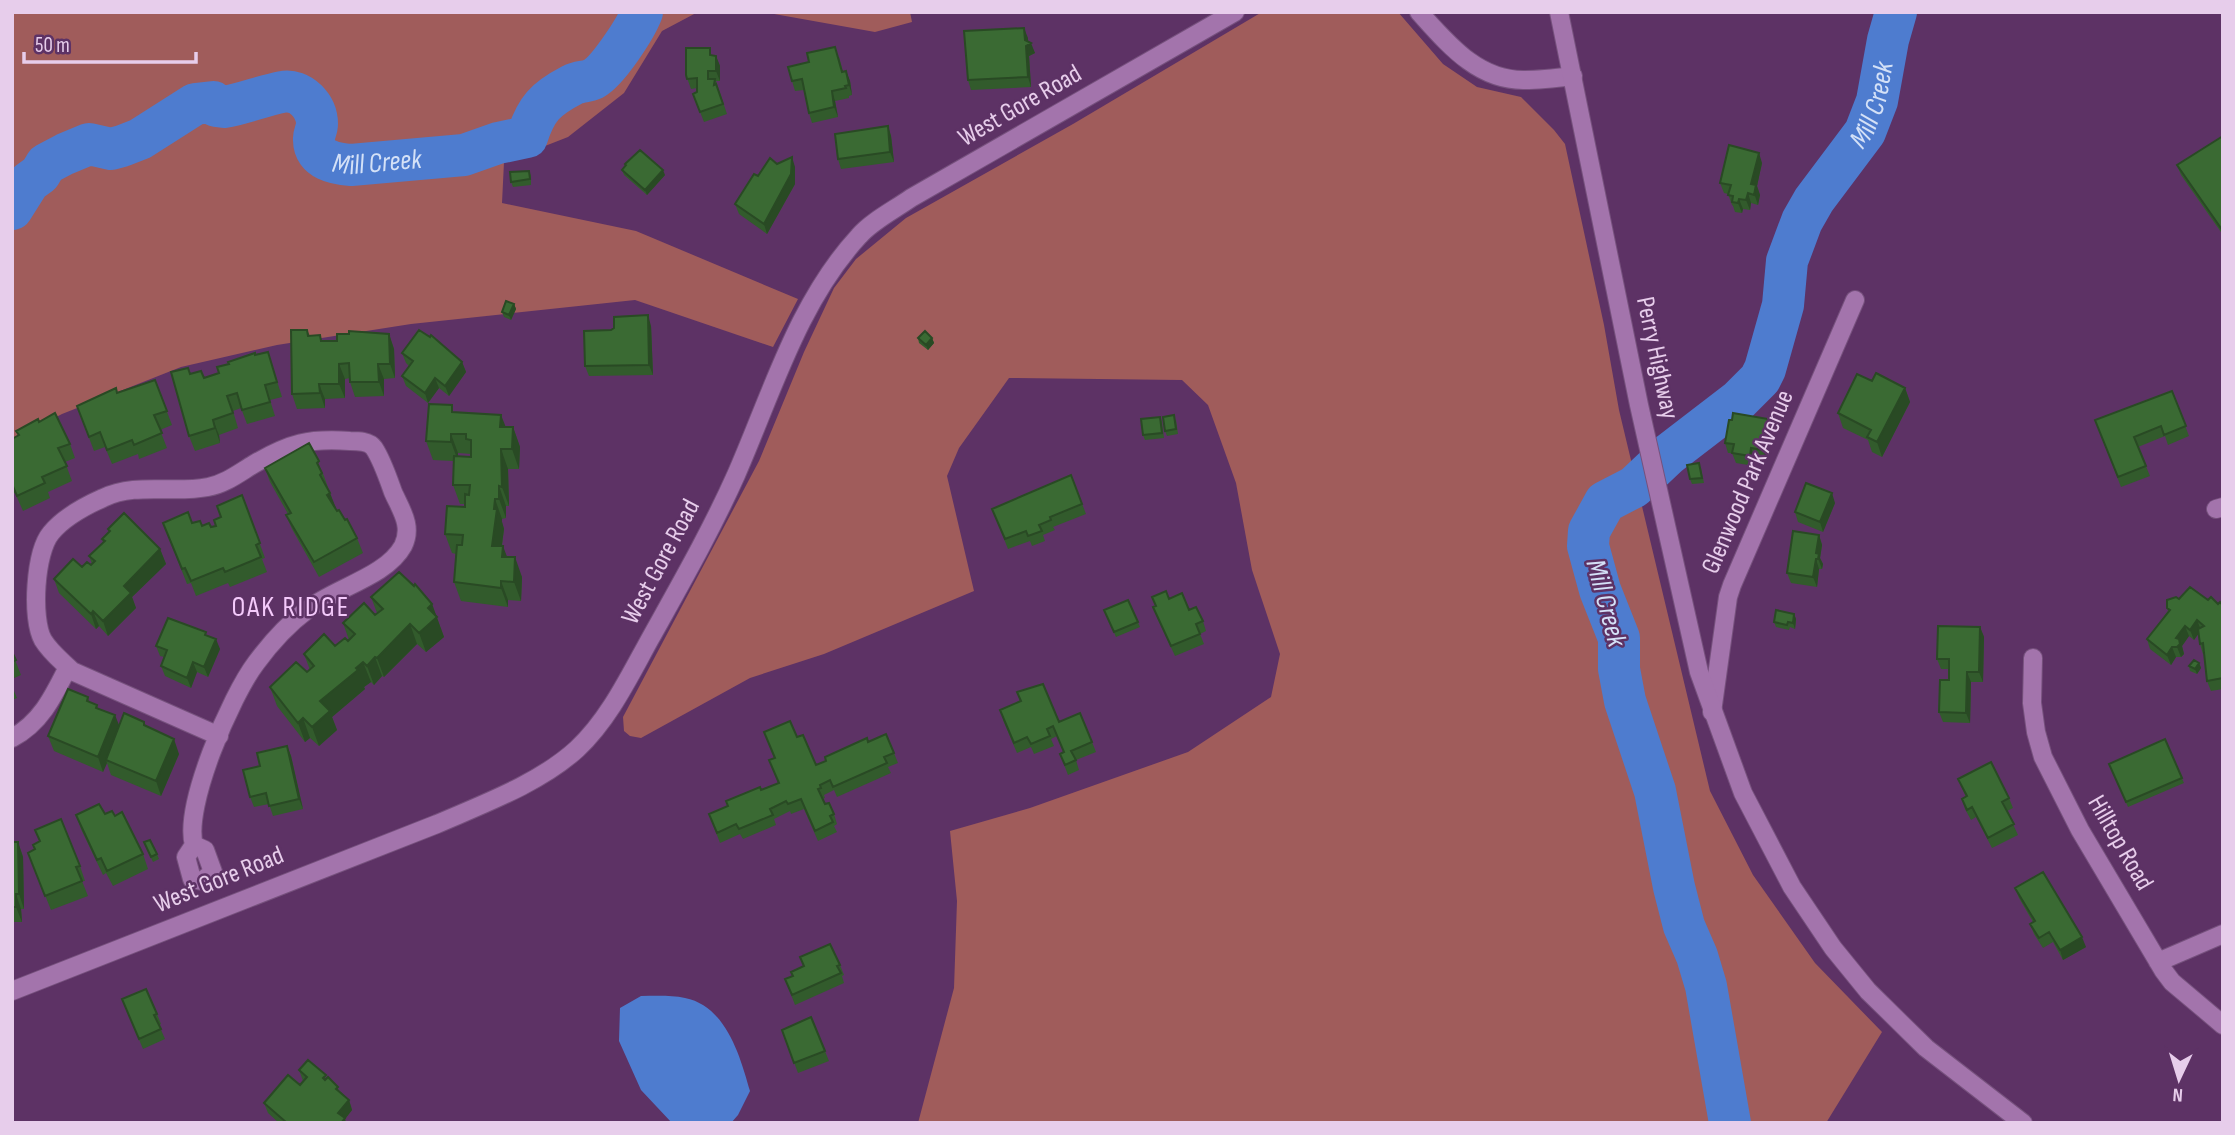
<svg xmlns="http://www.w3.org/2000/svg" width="2235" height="1135" viewBox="0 0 2235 1135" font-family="'Sofia Sans Condensed',sans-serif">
<rect width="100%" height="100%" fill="#5d3265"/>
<!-- green -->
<path fill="#a05c5b" d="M12,12H725L696,13L662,31L624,93L568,137L504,162L502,203L636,231L798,299L773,347L635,300L411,324L277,345L181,367L62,414L12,440Z
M763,12H910L912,22L875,32Z
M1262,12H1398L1443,64L1477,87L1521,97L1554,130L1565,144L1604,325L1619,410L1710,791L1753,875L1815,963L1882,1032L1826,1123H918L954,988L957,901L950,831L1030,808L1188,752L1271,697L1280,654L1252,570L1236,483L1208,405L1182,380L1009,378L959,448L947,476L974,591L824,654L750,678L641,738L630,736L624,731L623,717L759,461L804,352L834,288L856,259L906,218L1073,124Z"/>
<!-- water -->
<path fill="#4e7ccf" d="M641,996C655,996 671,995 685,998C726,1006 740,1056 750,1091L738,1115L731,1123H672L641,1090L619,1041L620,1008Z"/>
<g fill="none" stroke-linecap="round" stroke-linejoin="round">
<!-- river -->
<g stroke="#4e7ccf" stroke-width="42">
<path id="s1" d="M12,209L29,182L40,174L46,164L65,154L89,144L111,149L122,146L140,139L195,104L213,102L216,106L224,107C243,104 262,96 282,92C301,88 317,107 317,124C317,130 313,135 314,140C314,160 336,164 351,165L464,155L498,143L527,137C536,109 545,99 572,85C579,81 587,82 593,79C608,71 636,28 642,12"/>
<path id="s2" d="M1730,1123L1706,986L1697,956L1684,926L1674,887L1655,791L1625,701L1619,669V638L1600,590L1588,546L1589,531L1605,502L1634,487L1669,454L1738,401L1760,379L1765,369L1783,305L1787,261L1802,221L1814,200L1865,132L1877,101L1888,40L1896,12"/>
</g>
<!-- minor casing -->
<g stroke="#76517d" stroke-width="20">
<path id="minor" d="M1419,12C1448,44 1478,81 1525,80C1541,80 1557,78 1573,76
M2216,509L2223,507
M2033,658L2032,703L2036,732L2043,757L2080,830L2163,970L2172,982L2223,1025
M1712,712L1728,597L1732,585L1855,300
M12,738C41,723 54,695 68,667
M194,845C183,807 231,696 256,663C270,644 288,624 307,610C334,588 386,577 403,546C413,526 401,510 393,492C388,478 382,460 374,448C369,441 358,441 350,441C309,438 290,443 254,464C239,473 225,484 208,487C173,494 136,482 103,498C85,506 64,517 51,533C35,552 31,619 43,640C51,653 62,661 72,671L219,736
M194,845L205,850L213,872L202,881L192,879L186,857Z
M2158,962L2223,934
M12,991L437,824C483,804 540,783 577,749C609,719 629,677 650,639C680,585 711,531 736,475C772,393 798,302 859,236C872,221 894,210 911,198L1235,12"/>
</g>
<!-- secondary casing -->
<g stroke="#76517d" stroke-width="20">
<path id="secondary" d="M1559,12L1639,405L1699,672L1743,793L1792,887L1833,948L1868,991L1926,1048L2023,1123"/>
</g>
<!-- minor -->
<use href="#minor" stroke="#a374ac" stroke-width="18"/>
<!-- secondary -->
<use href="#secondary" stroke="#a374ac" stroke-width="18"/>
</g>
<!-- wall -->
<path fill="#325b2c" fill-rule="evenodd" d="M1028,38V41L1035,53L1029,56L1031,87L971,90L968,80Z
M713,56H716L720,66V81H716L727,114L704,122L693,94L697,92V88L691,89L686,75Z
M839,57L843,72L846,71L850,81L852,95L849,96V98L835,101L838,117L812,123L809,113L804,90L795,91L792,81Z
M888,126L891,136L894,162L841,169L838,159Z
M2223,136V235L2181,175L2177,165Z
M1762,163L1757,186L1760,195L1758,205L1751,203L1750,210L1743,209L1742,213L1735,212L1733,206L1732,205L1728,194L1724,193L1720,183Z
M625,164L665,175L647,195L624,175L622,170L626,166Z
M777,164L795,167V184L767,234L739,214L735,204L758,176Z
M529,171L531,176V185L513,187L511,182Z
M514,304L516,309L511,320L504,317L502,312Z
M651,326L653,375L589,376L585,366L611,330Z
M307,330L310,336L320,335L322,341H337L389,334L394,349L395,378L384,379V396L355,397L350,382V378L345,379V398L325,399V408L297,409L292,394Z
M918,338H932L934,343L928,350L919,343Z
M268,352L282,397L270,400L275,416L247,424L241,408L233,411L238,428L219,435L220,443L195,451L189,436L190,374L204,378L219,373L255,355Z
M402,353L462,362L466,372L449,396L439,388L428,403L406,386L402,376L409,366L406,363Z
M155,380L172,425L160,430L167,448L139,459L138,454L112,464L105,447L94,451L77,406Z
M1872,381L1905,388L1910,402L1882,457L1872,452L1868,440L1843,428L1838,413Z
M2172,391L2189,436L2168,445L2165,436L2138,447L2150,476L2121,487L2095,420Z
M454,412L506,427H513L520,447L519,469H508L509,506H506V518L502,519V522L504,529L502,546L507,557L522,577L521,601L508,600V607L461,601L454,582L456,554L452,553L445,534L465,507V504H460L453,485V461L433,460L426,441ZM458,453L471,454V457H458Z
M1160,417L1162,422L1164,438L1145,440L1143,435Z
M1176,420L1178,434L1167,436L1165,431Z
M39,422L70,444L75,458L65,462L72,481L48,492L50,498L23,511L15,493L12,494V439L18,436L16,431Z
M1772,429L1766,460L1755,458L1754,466L1736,463L1732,453H1728L1725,443Z
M309,443L324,476L335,508L357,538L363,553L319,577L292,529L286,515L288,514L270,482L265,468Z
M1701,468L1704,483L1692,484L1690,479Z
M1071,475L1086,514L1053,527L1055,530L1043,535L1045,541L1032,546L1030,541L1008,549L992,509Z
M242,495L265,558L262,559L267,572L230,587L228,583L196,596L191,583L187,584L163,523L211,527L216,526L221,517L217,506Z
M1835,503L1823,532L1798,522L1795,512Z
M108,529L160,549L166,564L132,597L136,608L108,636L99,626L96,629L59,593L54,579L82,567L91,565L92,564L89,556L103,542L102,539L109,532Z
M1819,535L1822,545L1820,558L1823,564L1822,569H1819L1817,587L1791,583L1787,573Z
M371,597L432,604L444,637L426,652L417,644L384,677L382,676L374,685L371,682L364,687L365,689L332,717L337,730L319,746L310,738L305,742L277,706L270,687L307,672L310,670L304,654L335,646L349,640L343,623L377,613Z
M1152,597L1169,599L1189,610L1203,621L1206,631L1200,634L1204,644L1175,656L1157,617L1153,607L1156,606Z
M2179,599L2208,600L2223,606V689L2211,691L2207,681L2204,654H2203L2200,644L2198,634L2194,640L2189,636L2182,646L2184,654L2181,657H2176L2171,665L2150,649L2147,639L2168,611L2167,608Z
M1128,600L1140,627L1116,637L1104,610Z
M1794,614L1796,619L1795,629L1790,627L1789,630L1776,627L1774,622Z
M1980,627L1984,637L1983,682H1971L1970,723L1943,722L1939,712L1949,680V669H1941L1937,659Z
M207,636L220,649L208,677L197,672L191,688L165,676L161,666L164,657L160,656L156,646Z
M12,652L21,675L12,679Z
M2199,663L2201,668L2197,674L2190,671L2189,666Z
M12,686L17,698L12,700Z
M1017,692L1059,722L1092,742L1096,752L1076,760L1079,770L1068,775L1060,754L1064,752L1057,736L1051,739L1054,746L1034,754L1031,747L1017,753L1003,720L1020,701Z
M88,697L89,702L97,705L98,709L119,726L144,722L146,726L179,754L161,796L111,775L107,763L103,772L54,751L48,736Z
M764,732L797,737L816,765L868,742L894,753L898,763L888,767L891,773L837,797L834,790L824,795L825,798L822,799L825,804L834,814L837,824L834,826L837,832L818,841L804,809L791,814L790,811L774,819L776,825L743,839L740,834L720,843L709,814L778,783L769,760L774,758Z
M2165,739L2184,783L2128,807L2109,764Z
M287,746L291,756L303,809L273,816L269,804L254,807L250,797L260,766Z
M1958,779L2009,798L2013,808L2007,811L2018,835L1992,848L1976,817L1971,820L1965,809L1962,799L1966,797Z
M105,814L115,816L143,854L148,869L113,886L106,873L103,875L81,829L76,815Z
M35,830L80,866L85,881H82L88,896L51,910L28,853L34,850L33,845L40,842Z
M12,842H18L23,857L24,909H21L22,922H12Z
M146,847L157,854L159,859L153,862Z
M2015,888L2086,947L2063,960L2053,942L2043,948L2034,934L2030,924L2033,922L2019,898Z
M800,957L840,965L844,975L842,976L844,983L795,1005L785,979L793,976L804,966Z
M122,999L157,1014L161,1024L159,1025L165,1039L143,1049Z
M811,1017L829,1061L798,1073L782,1030Z
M299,1070L327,1078L349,1100L352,1110L345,1119L346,1123H279L268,1113L264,1103L300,1085L303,1081Z"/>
<!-- shaded-wall -->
<path fill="#294a24" d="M1024,28L1028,38V44L1031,43L1035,53L1029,56L1031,87L1028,77Z
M716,56L720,66V81L716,71Z
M846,71L850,81L852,95L849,85Z
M832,91L835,101L838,117L834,107Z
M888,126L891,136L894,162L890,152Z
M1759,153L1762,163L1757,186L1760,195L1758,205L1751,184Z
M792,157L795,167V184L767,234L764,224Z
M663,170L665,175L647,195L645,190Z
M1748,193L1751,203L1750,210L1746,200Z
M1739,199L1743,209L1742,213L1738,203Z
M514,304L516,309L511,320L509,315Z
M648,315L651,326L653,375L649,365Z
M389,334L394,349L395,378L390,364Z
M932,338L934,343L928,350L926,345Z
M462,362L466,372L449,396L445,386Z
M339,364L345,379V398L339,384Z
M378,364L384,379V396L379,382Z
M435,378L439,388L428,403L425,393Z
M319,384L325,399V408L320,393Z
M1905,388L1910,402L1882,457L1877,442Z
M501,415L509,435L500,427Z
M1768,419L1772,429L1766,460L1763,450Z
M213,420L219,435L220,443L215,428Z
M513,427L520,447L519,469L512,449Z
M451,434L458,453V461L451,442Z
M1751,448L1755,458L1754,466L1750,456Z
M501,449L508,469L509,506L502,487Z
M499,486L506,506V518L499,499Z
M330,493L336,508L332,510L327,495Z
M1832,493L1835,503L1823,532L1820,522Z
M495,499L502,519V522L504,529L499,565L492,546Z
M1819,535L1822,545L1820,558L1823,564L1822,569L1816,553Z
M503,546L510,565L502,557Z
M160,549L166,564L132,597L136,608L108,636L103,621L124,586Z
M515,557L522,577L521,601L514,582Z
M1816,559L1819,569L1817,587L1813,577Z
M501,581L508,600V607L501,588Z
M432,604L444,637L426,652L419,633L428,608Z
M93,611L99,626L96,629L91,614Z
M1794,614L1796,619L1795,629L1793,623Z
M2197,620L2201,630L2194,640L2190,630Z
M410,624L417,644L384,677L377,658Z
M2185,626L2189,636L2182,646L2184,654L2181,657L2177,647L2176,638Z
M1980,627L1984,637L1983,682L1979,672Z
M216,639L220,649L208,677L204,667Z
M2172,647L2176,657L2171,665L2167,655Z
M375,657L382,676L374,685L367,666Z
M193,662L197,672L191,688L187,678Z
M363,662L371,682L364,687L365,689L332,717L337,730L319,746L312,727L320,701Z
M2199,663L2201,668L2197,674L2195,669Z
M1967,672L1971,682L1970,723L1966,713Z
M115,715L121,730L106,760L107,763L103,772L98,757Z
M303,718L310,738L305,742L298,723Z
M174,739L179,754L161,796L156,781Z
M287,746L291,756L303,809L299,799Z
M18,842L23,857L24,909L19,894Z
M16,894L21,909L22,922L16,907Z
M2082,937L2086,947L2063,960L2060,950Z
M349,1100L352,1110L345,1119L346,1123H341L338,1113Z"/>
<!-- building -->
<path fill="#3a6a33" stroke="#294a24" stroke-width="2" d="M1024,28L1025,40L1031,43L1026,46L1028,77L968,80L964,31Z
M835,47L842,72L846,71L849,85L845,86L846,88L832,91L834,107L809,113L802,79L792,81L788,67L809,62L807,53Z
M686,48H710V55L716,56V71H708V79H715L714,85L716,84L723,104L700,112L693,94L697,92V78L687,79L686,75Z
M888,126L890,152L838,159L835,134Z
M2223,136V231L2177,165Z
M1729,145L1759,153L1751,184L1756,185L1754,195L1748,193L1746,200L1739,199L1738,203L1732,202L1733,196L1728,195L1731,185L1720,183Z
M640,150L663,170L645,190L622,170L626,165L625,164Z
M792,157L791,174L764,224L735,204L754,174L758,176L770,158L777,164Z
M529,171L530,179L511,182L510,172Z
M506,301L514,304L509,315L502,312Z
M648,315L649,365L585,366L584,331L611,330L614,328V317Z
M291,330H307L308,336L320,335L321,341H337V334H349V331L389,334L390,364H378L379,382H350L349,363L339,364V384H319L320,393L292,394Z
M419,330L430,337L431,335L462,362L445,386L435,378L425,393L402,376L413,361L402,353Z
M925,331L932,338L926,345L918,338Z
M268,352L277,382L265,385L270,402L242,410L237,393L227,396L233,413L213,420L215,428L189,436L171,372L188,368L190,374L201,371L204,378L219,373L217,367L229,364L228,362L255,353V355Z
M1876,373L1905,388L1877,442L1867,437L1871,430L1838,413L1857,374L1872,381Z
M155,380L167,411L154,415L162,433L134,445L132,440L107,450L100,432L89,437L77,406L116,388L117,393Z
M2172,391L2186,426L2164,435L2161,426L2134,437L2146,466L2118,477L2095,420Z
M429,404L452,405V412L501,415L500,427H513L512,449H501L502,487L499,486V499H495L494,509H497L492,546H503L502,557H515L514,582L501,581V588L454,582L457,545H462L463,535L445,534L447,506L465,507V494L469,495L470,485H453L454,456L471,457V440L466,439V434H451V442L426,441Z
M55,413L70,444L58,448L67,466L42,477L45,483L17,496L12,484V439L19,435L16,431L38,419L39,422Z
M1733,413L1768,419L1763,450L1751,448L1750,456L1732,453L1734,444L1725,443L1729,420H1732Z
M1174,415L1176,429L1165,431L1163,417Z
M1160,417L1162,433L1143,435L1141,419Z
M309,443L319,461L317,463L322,473L320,475L330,493L327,495L337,511L339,510L345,520L347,519L357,538L314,562L286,515L291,513L265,468Z
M1699,463L1702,478L1690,479L1687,465Z
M1071,475L1082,504L1050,517L1051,520L1039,525L1042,531L1028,536L1026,531L1005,539L992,509Z
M1806,483L1832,493L1820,522L1795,512Z
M242,495L260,543L256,545L261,557L225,572L223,568L191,581L185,568L182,569L163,523L188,512L192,523L200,521L202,526L209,523L211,527L216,526L214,520L221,517L217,506Z
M124,513L160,549L124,586L131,593L103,621L93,611L91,614L54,579L73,559L82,567L87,562L91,565L95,561L89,556L105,541L102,539L110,531L108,529Z
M1793,531L1819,535L1816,553L1819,554L1818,559H1816L1813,577L1787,573Z
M399,572L414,586L415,584L432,604L428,608L437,617L419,633L410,624L377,658L375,657L367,666L363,662L356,668L358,670L320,701L330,711L312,727L303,718L298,723L270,687L296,662L307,672L314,666L304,654L324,634L335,646L345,638L348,641L355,634L343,623L364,603L375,615L383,609L371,597Z
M2190,587L2208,600L2211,597L2218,604L2220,602L2223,606V678L2207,681L2203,643L2200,644L2198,629L2204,626L2197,620L2190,630L2185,626L2176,638L2179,639L2180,644L2177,647H2172L2167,655L2147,639L2170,610L2167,608V600L2176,597L2179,599Z
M1166,591L1169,599L1182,593L1189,610L1196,607L1203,621L1196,624L1200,634L1171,646L1153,607L1156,606L1152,597Z
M1128,600L1138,622L1114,632L1104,610Z
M1776,610L1794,614L1793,623L1788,622L1787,625L1774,622Z
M168,618L206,632L205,635L216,639L204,667L193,662L187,678L161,666L167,650L156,646Z
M1938,626L1980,627L1979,672H1967L1966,713L1939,712L1940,680H1949V659H1937Z
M12,652L16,660L12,662Z
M2194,660L2199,663L2195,669L2189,666Z
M1043,684L1059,722L1080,713L1092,742L1071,751L1076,760L1065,765L1060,754L1064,752L1053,726L1047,729L1050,736L1031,744L1027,737L1014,743L1000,710L1021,701L1017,692Z
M68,689L88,697L87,701L97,705L96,708L115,715L98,757L48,736Z
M124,713L144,722V725L174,739L156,781L106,760Z
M790,721L797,737L803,735L816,765L826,761L825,757L867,738L868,742L886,734L894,753L884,757L887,763L833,787L830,780L820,785L821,788L818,789L825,804L829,803L834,814L830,816L833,822L815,831L801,799L788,804L786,801L770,809L773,815L739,829L736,824L717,833L709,814L728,806L726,801L760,787L761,790L779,783L769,760L775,758L764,732Z
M2165,739L2182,778L2126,802L2109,764Z
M287,746L299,799L269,806L266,793L250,797L243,770L260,766L257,753Z
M1991,762L2009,798L2002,802L2014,824L1988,838L1972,807L1967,810L1962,799L1967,796L1958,779Z
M99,804L105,814L112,811L115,816L122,812L143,854L107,871L101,858L97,860L76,815Z
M61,819L80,866L76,867L82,881L45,896L28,853L35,849L33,845L40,841L35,830Z
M150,840L157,854L151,857L144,842Z
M12,842H18L19,894H16V907H12Z
M2043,872L2082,937L2060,950L2049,932L2039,938L2030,924L2035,921L2015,888Z
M830,944L840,965L837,966L841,973L792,995L785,979L793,976L791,972L804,966L800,957Z
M146,989L157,1014L154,1015L161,1029L139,1039L122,999Z
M811,1017L825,1051L794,1063L782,1030Z
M308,1060L326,1075L323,1078L325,1080L328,1077L338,1087L336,1089L349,1100L338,1113L345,1118L341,1123H287L264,1103L288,1075L300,1085L307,1077L299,1070Z"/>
<g text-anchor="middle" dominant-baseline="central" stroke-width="5" stroke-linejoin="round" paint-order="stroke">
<!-- street labels -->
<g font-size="26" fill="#e7cdeb" stroke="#5d3265">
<text transform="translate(1020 106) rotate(-30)">West Gore Road</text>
<text transform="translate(1657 358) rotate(78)">Perry Highway</text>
<text transform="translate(1748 482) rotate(-67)">Glenwood Park Avenue</text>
<text transform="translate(661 562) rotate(-62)">West Gore Road</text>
<text transform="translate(2120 843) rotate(60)">Hilltop Road</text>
<text transform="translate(219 880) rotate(-22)">West Gore Road</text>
</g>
<!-- water labels -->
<g font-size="28" font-style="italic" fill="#d4e1f7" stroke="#5d3265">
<text stroke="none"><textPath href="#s2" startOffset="1146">Mill Creek</textPath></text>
<text stroke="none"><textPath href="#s1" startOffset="460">Mill Creek</textPath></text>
<text transform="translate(1606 603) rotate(75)">Mill Creek</text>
</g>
<!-- neighbourhood labels -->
<g font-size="28" letter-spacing="2" fill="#f4cafb" stroke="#5d3265">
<text x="291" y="607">OAK RIDGE</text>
</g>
</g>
<!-- border -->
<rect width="2235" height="1135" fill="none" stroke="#e7cdeb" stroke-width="28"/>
<!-- north arrow -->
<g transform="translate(2179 1079) rotate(184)" stroke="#5d3265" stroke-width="5" paint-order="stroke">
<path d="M0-5L12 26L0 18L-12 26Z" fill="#e7cdeb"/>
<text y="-10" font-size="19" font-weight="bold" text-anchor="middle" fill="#e7cdeb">N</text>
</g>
<!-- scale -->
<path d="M24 52v10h172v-10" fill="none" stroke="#e7cdeb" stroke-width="3.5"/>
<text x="35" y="52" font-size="21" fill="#e7cdeb" stroke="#5d3265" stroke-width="5" paint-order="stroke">50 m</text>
</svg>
